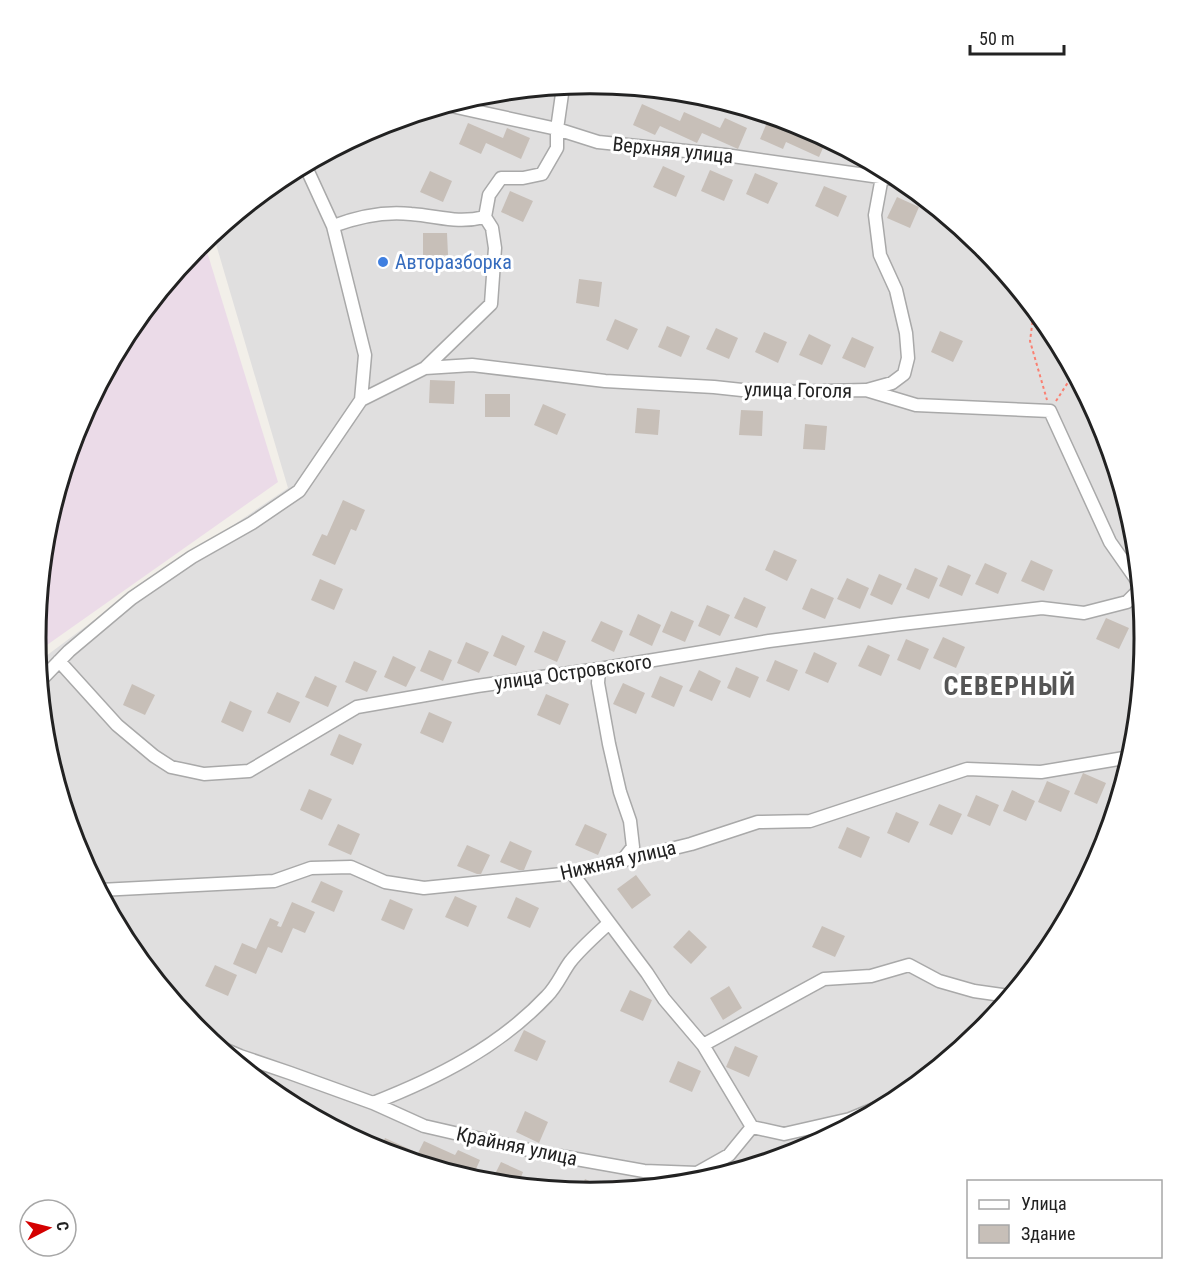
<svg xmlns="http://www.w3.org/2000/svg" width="1180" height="1276" viewBox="0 0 1180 1276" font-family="'Roboto Condensed',sans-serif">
<rect width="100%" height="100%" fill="#f2efe9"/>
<!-- residential -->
<path fill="#e0dfdf" d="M590,84L698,95L802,126L898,178L982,247L1051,331L1102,426L1133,530L1144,638L1133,746L1102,850L1050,946L981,1030L897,1099L802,1150L698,1181L590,1192L482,1181L378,1150L282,1098L198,1029L129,945L78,850L47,746L38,662L105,612L288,488L213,234L283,177L378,126L482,95Z"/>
<!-- industrial -->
<path fill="#ebdbe8" d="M204,242L278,482L37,652L36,638L47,530L78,426L130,330L199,246Z"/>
<!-- building -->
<path fill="#c7bfb8" d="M642,104L680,121L684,112L720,128L725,118L747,128L738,149L702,133L697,143L660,126L655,135L633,125Z
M769,118L802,133L805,128L827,139L819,157L786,142L783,149L760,139Z
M468,123L503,138L507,128L530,138L521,159L486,143L481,154L459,144Z
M663,166L685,176L676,197L653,187Z
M710,170L733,180L724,201L701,191Z
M430,171L452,181L443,202L420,192Z
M755,173L778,183L768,204L746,194Z
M824,186L847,196L838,217L815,206Z
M510,191L533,201L523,222L501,212Z
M897,197L919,207L910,228L887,218Z
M423,233H447L448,255L423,256Z
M579,279L602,282L599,307L576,303Z
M615,319L638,329L628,350L606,340Z
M667,326L690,336L681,357L658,347Z
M716,328L738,338L729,359L706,349Z
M940,331L963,341L953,362L931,352Z
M764,332L787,342L778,363L755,352Z
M809,334L831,345L822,365L799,355Z
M852,337L874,347L865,368L842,358Z
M430,380L455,381L454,404L429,403Z
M485,394H510V417H485Z
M543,404L566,414L557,435L534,425Z
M637,408L660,410L658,435L635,433Z
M741,410L763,411L762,436L739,435Z
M805,424L827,426L825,450L803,449Z
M343,500L365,510L356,531L351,529L335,565L312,555L322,534L327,536Z
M774,550L797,560L787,581L765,570Z
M1031,560L1053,570L1044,591L1021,581Z
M985,563L1007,573L998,594L975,584Z
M948,565L971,575L962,596L939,586Z
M915,568L938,578L929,599L906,589Z
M879,574L902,584L892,605L870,595Z
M847,578L869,588L860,609L837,599Z
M320,579L343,589L334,610L311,600Z
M811,588L834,598L825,619L802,609Z
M744,597L766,607L757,628L734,618Z
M707,605L730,615L720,636L698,626Z
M671,611L694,621L685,642L662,632Z
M638,614L661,625L652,646L629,635Z
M1106,618L1129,628L1119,649L1096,639Z
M601,621L623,631L614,652L591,641Z
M543,631L566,641L557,662L534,652Z
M502,635L525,646L516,666L493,656Z
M943,637L965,647L956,668L933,658Z
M906,639L929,649L920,670L897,660Z
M466,642L489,652L479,673L457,663Z
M868,645L890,655L881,676L858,666Z
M429,650L452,660L443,681L420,671Z
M814,652L837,663L828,683L805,673Z
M393,656L416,667L406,687L384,677Z
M775,660L798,670L789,691L766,681Z
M354,661L377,671L367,692L345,682Z
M736,667L759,677L750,698L727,688Z
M699,670L721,681L712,701L689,691Z
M315,676L337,686L328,707L305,697Z
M660,676L683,686L674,707L651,697Z
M623,683L645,693L636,714L613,704Z
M132,684L155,695L145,715L123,705Z
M277,692L300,702L290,723L267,713Z
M546,694L569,704L560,725L537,715Z
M230,701L252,711L243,732L221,722Z
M429,712L452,722L443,743L420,733Z
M339,734L362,744L353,765L330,755Z
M1083,773L1106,783L1097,804L1074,794Z
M1047,781L1070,791L1061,812L1038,802Z
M309,789L332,799L322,820L300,810Z
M1012,790L1035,801L1026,821L1003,811Z
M976,795L999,805L990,826L967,816Z
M939,804L962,814L952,835L929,825Z
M896,812L919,822L909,843L887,833Z
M338,824L360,834L351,855L328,845Z
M585,824L607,834L598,855L575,845Z
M847,827L870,837L861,858L838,848Z
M510,841L532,851L524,870H519L500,862Z
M467,845L490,855L481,874H477L457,866Z
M636,875L651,895L632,909L617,889Z
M321,881L343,891L334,912L311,902Z
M455,896L477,906L468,927L445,917Z
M516,897L539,908L530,928L507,918Z
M390,899L413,909L404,930L381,920Z
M292,902L315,912L305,933L293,928L282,953L268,947L256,974L233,964L242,943L256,949L270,918L279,922L277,926L281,927Z
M822,926L845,936L835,957L812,947Z
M689,930L707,947L691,964L673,947Z
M215,965L237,975L228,996L205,986Z
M729,986L742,1008L723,1020L710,998Z
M630,990L652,1000L643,1021L620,1011Z
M524,1030L546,1041L537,1061L514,1051Z
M735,1046L758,1056L749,1077L726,1067Z
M678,1061L701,1071L692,1092L669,1082Z
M525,1111L548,1122L539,1143L516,1132Z
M385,1138L418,1153L424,1141L455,1155L458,1150L480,1160L472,1178L440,1167L439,1168L379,1150Z
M501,1162L523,1172L518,1185L491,1182Z
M585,1179L609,1190L590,1192L580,1191Z"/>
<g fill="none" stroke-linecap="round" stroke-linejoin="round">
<!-- street casing -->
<g stroke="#a9a9a9" stroke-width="15">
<path id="street" d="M447,105L557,129L598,142L725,155L901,180
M333,226C357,217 385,211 411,214C439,216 456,224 485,217
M425,368L491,304L495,248L492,228L485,217L489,195L501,178H523L542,174L557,148V129L563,87
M867,390L892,383L904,374L908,358L906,333L896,290L880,255L875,215L882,177
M361,400L425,368L472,365L605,381L714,387L742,390L783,392L866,390L916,405L1050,411L1110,542L1138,582
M59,661L117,725L154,756L171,767L204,774L249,771L357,707L477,686L599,669L769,641L901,624L1042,608L1084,613L1127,602L1139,590
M599,669L598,683L609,744L620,792L630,821L633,847L622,861
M40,681L69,651L132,598L192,557L252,523L299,491L361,400L365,355L333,226L305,165
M100,890L274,881L311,868L351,867L385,882L424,888L572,873L691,844L758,822L810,821L967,769L1041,772L1130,757
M703,1045L824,979L871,976L909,965L939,981L974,991L1009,996
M219,1047L240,1056L290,1073L373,1103L424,1126L537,1152L644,1171L697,1173L729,1155L752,1127L703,1045L664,999L647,973L572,873
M373,1103C437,1078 499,1047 547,996C557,986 562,973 570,962C581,948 596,935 609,923
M752,1127L784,1134L850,1119L896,1100"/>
</g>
<!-- path -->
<path stroke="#fa8072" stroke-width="2" stroke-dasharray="3 3" stroke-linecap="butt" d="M1034,310L1030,341L1047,400
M1056,401L1074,373"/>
<!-- street -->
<use href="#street" stroke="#fff" stroke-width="12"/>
</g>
<!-- markers -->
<circle fill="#3f7fe0" stroke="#fff" stroke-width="2" cx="383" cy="262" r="6"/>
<g text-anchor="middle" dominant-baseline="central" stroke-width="6" stroke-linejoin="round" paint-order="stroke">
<!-- street labels -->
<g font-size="20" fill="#222" stroke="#fff">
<text transform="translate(673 150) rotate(6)">Верхняя улица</text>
<text transform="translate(798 390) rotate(1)">улица Гоголя</text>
<text transform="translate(573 672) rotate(-8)">улица Островского</text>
<text transform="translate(618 860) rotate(-13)">Нижняя улица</text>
<text transform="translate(517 1146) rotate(12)">Крайняя улица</text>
</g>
<!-- shop labels -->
<g font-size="20" fill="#366cbe" stroke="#fff" text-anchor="start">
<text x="395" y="262">Авторазборка</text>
</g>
<!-- district labels -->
<g font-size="26" font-weight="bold" letter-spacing="1.5" fill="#555" stroke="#fff">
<text x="1010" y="686">СЕВЕРНЫЙ</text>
</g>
</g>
<!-- crop -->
<path d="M0 0H1180V1276H0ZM46 638a544 544 0 1 1 1088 0a544 544 0 1 1-1088 0Z" fill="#fff" fill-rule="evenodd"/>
<path fill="none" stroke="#222" stroke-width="3" d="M46 638a544 544 0 1 1 1088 0a544 544 0 1 1-1088 0Z"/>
<!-- legend -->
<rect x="967" y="1180" width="195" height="78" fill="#ffffff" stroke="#a7a7a7" stroke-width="1.5"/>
<rect x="979" y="1200" width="30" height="9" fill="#ffffff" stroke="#a7a7a7" stroke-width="1.5"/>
<text x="1021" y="1210" font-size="18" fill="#222222">Улица</text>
<rect x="979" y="1225" width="30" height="18" fill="#c7bfb8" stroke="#a7a7a7" stroke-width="1.5"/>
<text x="1021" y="1240" font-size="18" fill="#222222">Здание</text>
<!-- north arrow -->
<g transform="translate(48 1228) rotate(83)"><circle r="28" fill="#ffffff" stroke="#a7a7a7" stroke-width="1.5"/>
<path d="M0-4.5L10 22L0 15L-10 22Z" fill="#d40000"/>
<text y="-9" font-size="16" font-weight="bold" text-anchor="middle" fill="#222222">С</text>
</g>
<!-- scale -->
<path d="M970 45v9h94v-9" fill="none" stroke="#222222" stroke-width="3"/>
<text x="979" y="45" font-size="18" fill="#222222" stroke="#ffffff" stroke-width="4.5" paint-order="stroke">50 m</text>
</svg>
